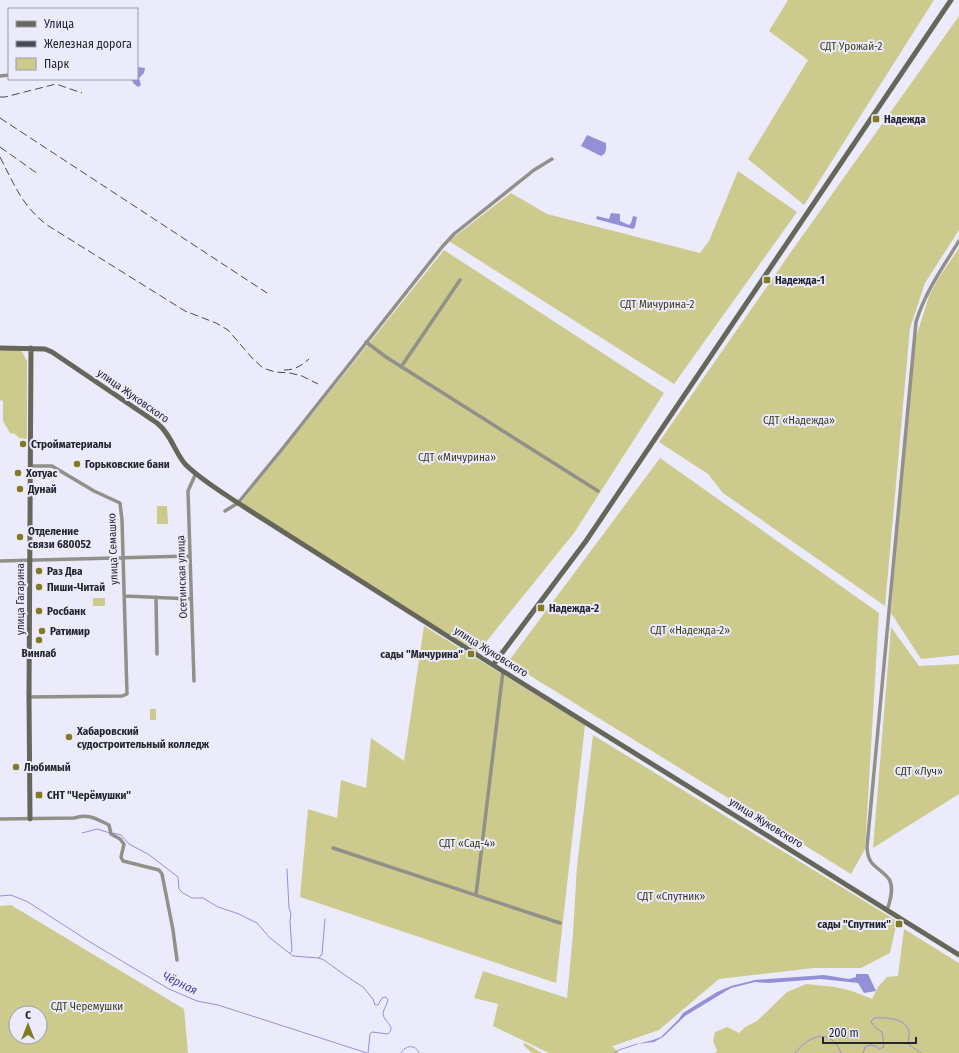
<svg xmlns="http://www.w3.org/2000/svg" width="959" height="1053" viewBox="0 0 959 1053" font-family="'Fira Sans Condensed',sans-serif">
<rect width="100%" height="100%" fill="#ebebfc"/>
<!-- green -->
<path fill="#cdca8e" fill-rule="evenodd" d="M788,0H934L804,205L748,159L808,60L769,31Z
M959,16V230L925,283L910,328L885,606L723,493L708,474L659,442L793,249Z
M738,171L797,212L674,384L449,241L511,193L547,214L700,253L709,241Z
M959,248V655L921,659L891,613L903,459L913,347L929,296L938,279Z
M444,250L664,393L574,533L478,652L247,512L240,504Z
M0,350H21L27,361V439L19,438L15,434L10,433L3,421V401L0,400Z
M660,458L879,613L865,849L851,874L508,662Z
M157,506H167L168,524H157Z
M93,598H105V606H93Z
M424,626L585,725L556,983L300,897L308,809L337,818L341,780L366,788L371,738L404,761Z
M891,627L919,666L959,664V794L873,848Z
M150,709H156V720H150Z
M593,735L897,921L890,953L861,968H814L719,979L659,1030L610,1047L612,1046L619,1053H549L493,1026L498,1004L474,998L483,971L567,998L573,933L577,866Z
M11,905L184,1009L188,1053H0V906ZM16,1013H40V1037H16Z
M904,929L959,963V1053H715L717,1051L713,1041L715,1032L727,1027L739,1033L745,1027L757,1021L787,992L806,984L835,987L852,991L872,999L878,987L887,977L898,976Z
M525,1043L542,1053H532L523,1045Z"/>
<!-- water -->
<path fill="#9490d7" d="M137,67L145,68L144,73L139,78L141,85L138,87L134,84L131,79H137Z
M587,135L606,143C606,147 607,154 601,156L581,146Z
M611,213L620,214V221L629,225L631,223L633,216L637,217L635,227L633,229L596,219L597,216L609,219Z
M856,974H868L876,991L864,993L858,983L821,979L768,983L755,982L731,988L685,1016L663,1037L654,1042L637,1044L653,1040L661,1037L679,1019L683,1013L717,992L731,986L755,980L824,975L849,979L856,977Z"/>
<g fill="none" stroke-linecap="round" stroke-linejoin="round">
<!-- stream -->
<path stroke="#9490d7" stroke-width="1" d="M82,833L97,829L110,833
M113,833L121,835L129,844L148,854L178,877L179,889L183,893L192,898H203L218,907L239,914L257,923L270,938L293,956L319,958L324,960L346,976L363,987L373,999L375,1005H378L382,998L386,997L388,1000C387,1004 384,1009 383,1013C383,1022 397,1026 388,1034L372,1032L370,1034L368,1053
M287,869L289,908L291,914L290,921L292,951L290,953
M0,896L11,895L28,902L90,942L169,989L197,1001L218,1005L367,1053
M319,958L322,954L325,919
M401,1053C405,1045 416,1044 419,1053
M614,1053L619,1050L637,1044
M795,1053C809,1035 831,1027 841,1053
M863,1053L865,1047L870,1045L876,1046L879,1049L884,1047L882,1032L876,1028L871,1022L874,1018C884,1017 906,1018 909,1031C910,1034 908,1040 908,1044L921,1053"/>
<!-- street -->
<path stroke="#919189" stroke-width="3.5" d="M0,76L9,75
M366,342L386,357L598,491
M401,367L460,280
M225,511L238,503L283,448L442,247L454,234L534,170L552,159
M0,561L190,556
M125,596L191,599
M156,597L157,654
M194,681L188,491L196,473
M29,697L122,696L127,694L122,520L120,503L94,491L52,466H30
M0,819L74,818C89,813 96,819 109,825L111,834L120,839L124,844L121,857L123,861L159,870L162,874L173,930L177,960
M333,848L560,923
M476,895L503,671
M887,910C890,902 894,887 889,879C879,866 868,868 867,847L916,322C925,292 943,267 959,241"/>
<!-- secondary -->
<path stroke="#66665a" stroke-width="5" d="M0,348L45,349L52,352L157,423C171,434 174,451 185,464C200,479 220,491 238,503L493,665L959,955
M493,665L586,541L951,0
M30,819L29,697L31,348"/>
<!-- rail -->
<path stroke="#494953" stroke-width="1" stroke-dasharray="8 4" stroke-linecap="butt" d="M0,97H5L56,84L82,93
M0,118L267,293
M0,147L38,174
M0,157C14,184 22,206 47,225L185,311L216,323L228,330L253,359L263,368L275,372L290,373L302,376L318,384
M284,370C295,370 301,366 309,359"/>
</g>
<!-- markers -->
<g fill="#817b21" stroke="#ebebfc" stroke-width="1.5">
<rect x="872" y="115" width="8" height="8" rx="2"/>
<rect x="763" y="276" width="8" height="8" rx="2"/>
<circle cx="23" cy="444" r="4"/>
<circle cx="77" cy="464" r="4"/>
<circle cx="18" cy="473" r="4"/>
<circle cx="20" cy="489" r="4"/>
<circle cx="20" cy="537" r="4"/>
<circle cx="39" cy="571" r="4"/>
<circle cx="39" cy="587" r="4"/>
<rect x="537" y="604" width="8" height="8" rx="2"/>
<circle cx="39" cy="611" r="4"/>
<circle cx="42" cy="631" r="4"/>
<circle cx="39" cy="640" r="4"/>
<rect x="467" y="650" width="8" height="8" rx="2"/>
<circle cx="69" cy="737" r="4"/>
<circle cx="16" cy="767" r="4"/>
<rect x="35" y="791" width="8" height="8" rx="2"/>
<rect x="895" y="920" width="8" height="8" rx="2"/>
</g>
<g text-anchor="middle" dominant-baseline="central" stroke-width="4" stroke-linejoin="round" paint-order="stroke">
<!-- park labels -->
<g font-size="11" fill="#3d3a17" stroke="#ebebfc">
<text x="851" y="46">СДТ Урожай-2</text>
<text x="657" y="304">СДТ Мичурина-2</text>
<text x="799" y="420">СДТ «Надежда»</text>
<text x="457" y="457">СДТ «Мичурина»</text>
<text x="690" y="630">СДТ «Надежда-2»</text>
<text x="919" y="771">СДТ «Луч»</text>
<text x="467" y="843">СДТ «Сад-4»</text>
<text x="671" y="896">СДТ «Спутник»</text>
<text x="87" y="1006">СДТ Черемушки</text>
</g>
<!-- poi labels -->
<g font-size="11" font-weight="bold" fill="#25252d" stroke="#ebebfc" text-anchor="start">
<text x="884" y="119">Надежда</text>
<text x="775" y="280">Надежда-1</text>
<text x="31" y="444">Стройматериалы</text>
<text x="85" y="464">Горьковские бани</text>
<text x="26" y="473">Хотуас</text>
<text x="28" y="489">Дунай</text>
<text x="28" y="531">Отделение<tspan x="28" dy="13">связи 680052</tspan></text>
<text x="47" y="571">Раз Два</text>
<text x="47" y="587">Пиши-Читай</text>
<text x="549" y="608">Надежда-2</text>
<text x="47" y="611">Росбанк</text>
<text x="50" y="631">Ратимир</text>
<text x="39" y="653" text-anchor="middle">Винлаб</text>
<text x="463" y="654" text-anchor="end">сады "Мичурина"</text>
<text x="77" y="731">Хабаровский<tspan x="77" dy="13">судостроительный колледж</tspan></text>
<text x="24" y="767">Любимый</text>
<text x="47" y="795">СНТ "Черёмушки"</text>
<text x="891" y="924" text-anchor="end">сады "Спутник"</text>
</g>
<!-- street labels -->
<g font-size="11" fill="#25252d" stroke="#ebebfc">
<text transform="translate(133 396) rotate(35)">улица Жуковского</text>
<text transform="translate(113 549) rotate(-92)">улица Семашко</text>
<text transform="translate(182 577) rotate(-92)">Осетинская улица</text>
<text transform="translate(20 599) rotate(-90)">улица Гагарина</text>
<text transform="translate(491 652) rotate(32)">улица Жуковского</text>
<text transform="translate(766 823) rotate(32)">улица Жуковского</text>
</g>
<!-- water labels -->
<g font-size="12" font-style="italic" fill="#4b3f93" stroke="#ebebfc">
<text transform="translate(180 983) rotate(26)">Чёрная</text>
</g>
</g>
<!-- legend -->
<rect x="8" y="8" width="130" height="72" fill="#ebebfc" stroke="#9c9ca9"/>
<rect x="16" y="21" width="20" height="6" fill="#66665a" stroke="#9c9ca9"/>
<text x="44" y="28" font-size="12" fill="#25252d">Улица</text>
<rect x="16" y="41" width="20" height="6" fill="#494953" stroke="#9c9ca9"/>
<text x="44" y="48" font-size="12" fill="#25252d">Железная дорога</text>
<rect x="16" y="58" width="20" height="12" fill="#cdca8e" stroke="#9c9ca9"/>
<text x="44" y="68" font-size="12" fill="#25252d">Парк</text>
<!-- north arrow -->
<g transform="translate(28 1025)"><circle r="19" fill="#ebebfc" stroke="#9c9ca9"/>
<path d="M0-3L7 15L0 10L-7 15Z" fill="#817b21"/>
<text y="-6" font-size="11" font-weight="bold" text-anchor="middle" fill="#25252d">С</text>
</g>
<!-- scale -->
<path d="M823 1037v6h93v-6" fill="none" stroke="#25252d" stroke-width="2"/>
<text x="829" y="1037" font-size="12" fill="#25252d" stroke="#ebebfc" stroke-width="3" paint-order="stroke">200 m</text>
</svg>
